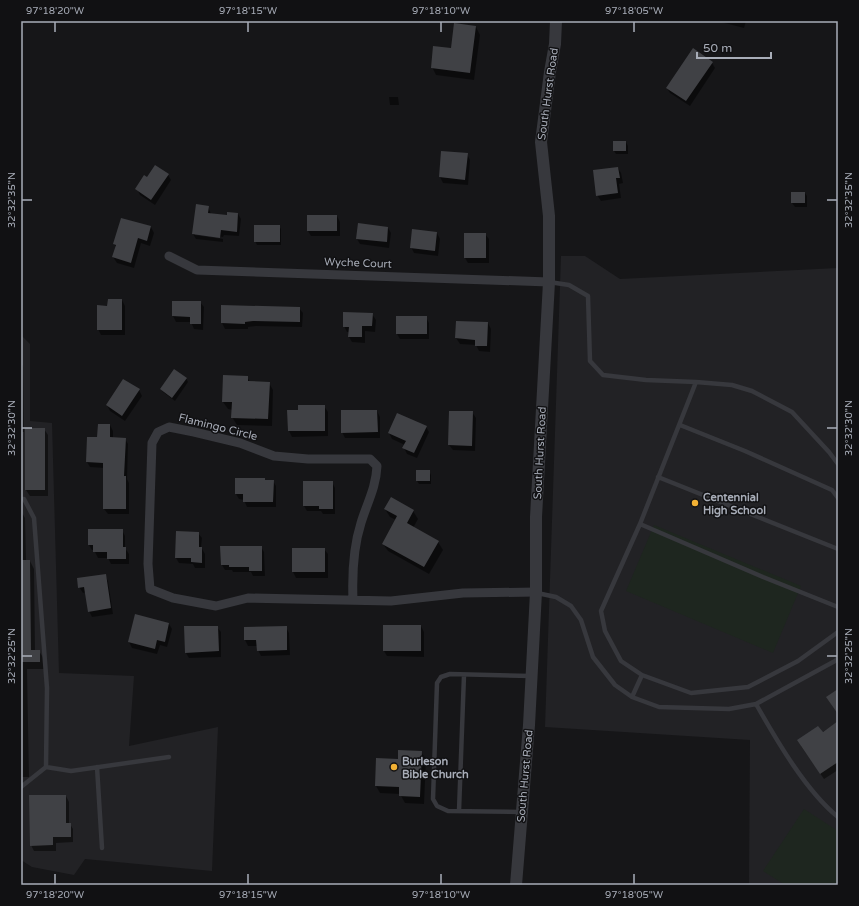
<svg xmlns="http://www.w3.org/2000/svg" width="859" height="906" viewBox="0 0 859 906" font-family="'Varela Round',sans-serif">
<rect width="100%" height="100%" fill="#161618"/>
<!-- built -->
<path fill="#222225" d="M561,256H585L620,279L838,268V885H749L750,740L545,727Z
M21,335L30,344V421L52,423L59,673L134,676L129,746L218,727L212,871L85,859L74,875L32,867L21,860Z"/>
<!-- green -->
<path fill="#1e261f" d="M654,525L801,586L773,653L626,591Z
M804,809L838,831V885H785L763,871Z"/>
<!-- shadow -->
<path fill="#0007" d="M717,21H746L744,28Z
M476,27L480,35L474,80L436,75L432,67Z
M712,63L715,68L690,106L670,93L667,88Z
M389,97H398L399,105H390Z
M626,142L628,146V154H616L614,151Z
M467,154L470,160L468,185L443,183L440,177Z
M618,168L621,173L623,183L619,184L621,198L601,201L597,195Z
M168,175L171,180L155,205L140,195L137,189L147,179Z
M792,193H805L807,196V207H795L792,203Z
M208,207L211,214L227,216L238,214L241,219L239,236L224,235L223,237L195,233V235L223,239V242L196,239L193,234Z
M337,216L340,222V236H311L308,231Z
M121,219L151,227L154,233L150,246L141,243L134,268L117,263L113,257L116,247L114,244Z
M279,226L281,229V245H257L255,241Z
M388,228L391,233L389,248L360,244L357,239Z
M437,233L440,239L438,256L414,253L411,247Z
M485,234L489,239V263H468L465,258Z
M122,300L125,306V335H101L98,329L108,307Z
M173,302H200L204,307L203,330L194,329L191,322H176L173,316Z
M222,306L299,308L303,313L302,327L256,326L248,327V329H225L222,323Z
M372,314L376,320L375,332L365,331V343L352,342L349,337V332H347L344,326Z
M426,317L429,323V339H400L397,334Z
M457,322L488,323L491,329L490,352L479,351L476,345L460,344L456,338Z
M21,363L23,366L24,432H21Z
M247,377L250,382L269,383L273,390L272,426L237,425L232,417L233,410L228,409L223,402Z
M186,378L188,382L175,401L163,392L161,389Z
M139,390L142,396L125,421L110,411L107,405Z
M324,406L328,412V436L292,437L289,431L288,411H299Z
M377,411L380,417V438H345L342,432Z
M472,412L476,418L475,451L453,450L449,445Z
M110,425L113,431V438L125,439L128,444L127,479L129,483V514H108L104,509V468L90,467L87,462L98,438Z
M426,427L429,432L417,458L407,454L404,448L405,445L392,439L389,433Z
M44,429L48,435V496H30L26,490Z
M429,471L431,475V484H419L417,481Z
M265,481H273L276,486V507H247L244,500L239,499L236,494Z
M332,482L335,488V514H323L321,511H307L304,506Z
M391,499L413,511L418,519L413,528L438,542L443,550L429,574L388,551L383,544L396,520L390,517L385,509Z
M21,511L25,518L26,561H30L34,569L35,651H39L44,659V669H27L29,777H21Z
M122,530L125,536V548L129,554V564H111L108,558H98L94,550H92L89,545Z
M198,533L202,538L201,547L205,554V568H195L193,564L179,563L176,558Z
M261,547L264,552L265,576H253L251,572H233L232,570H225L222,565Z
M293,549H324L328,554V578H296L293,572Z
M105,575L108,581L113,614L92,617L89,611L86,592L83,593L79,587Z
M136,615L169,624L172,629L167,647L160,645L157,654L132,648L129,642Z
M421,626L424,632V657L387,656L384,651Z
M217,627L221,632V657L189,658L186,653Z
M286,627L289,633L290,655L261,656L258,650V646H248L245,640V628Z
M838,722V770L824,779L801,746Z
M421,752L426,759L424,804L405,803L400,794L380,793L376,786L399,760Z
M66,796L69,802V824H70L73,829V842L56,843V851H34L31,845Z"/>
<!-- building -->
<path fill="#404145" d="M454,23L476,26L470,73L431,68L433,46L451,48Z
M693,48L713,62L686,101L666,88Z
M613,141H626V151H613Z
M441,151L468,153L465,180L439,177Z
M155,165L169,174L151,200L135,189L144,175L147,177Z
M618,167L620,178H616L618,193L596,196L593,170Z
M791,192H805V203H791Z
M196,204L209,206L208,213L227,215V212L238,213L237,232L221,230L220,238L192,234Z
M307,215H337V231H307Z
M121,218L151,226L147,241L138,238L131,263L112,257L116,245L113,244Z
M358,223L388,227L387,242L356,239Z
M254,225H280V242H254Z
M412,229L437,232L435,251L410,248Z
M464,233H486V258H464Z
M108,299H122V330H97V305L107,306Z
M172,301H201V324H190V317L172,316Z
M221,305L300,307V322L253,321L245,322V324L221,323Z
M343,312L373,313L372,326H362V337H348L349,327H343Z
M396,316H427V334H396Z
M456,321L488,322L487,346H475V340L455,338Z
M174,369L187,378L172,398L160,389Z
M223,375L248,376V381L270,382L268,419L231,418L232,402H222Z
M123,379L140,389L122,416L106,405Z
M298,405H325V431H288L287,410H298Z
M341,410H377L378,432L341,433Z
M449,411H473L472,446L448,445Z
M397,413L427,426L414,453L402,448L406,441L388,433Z
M98,424H110V437L126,438L124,476H126V509H103V463L86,462L87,437H97Z
M25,428H45V490H25Z
M416,470H430V481H416Z
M235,478H265V480H274L273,502H243V494H235Z
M303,481H333V509H319V506H303Z
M391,497L414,510L407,523L439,541L424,567L382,544L397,516L384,509Z
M88,529H123V547H126V559H107V552H93V545H88Z
M176,531L199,532V547H202V563L191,562V558H175Z
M220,546H262V571H249V567H229V565H221Z
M292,548H325V572H292Z
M21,560H30L31,650H40V662H21Z
M106,574L111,608L88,612L84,587L78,588L77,578Z
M135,614L169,623L165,642L157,640L155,649L128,642Z
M383,625H421V651H383Z
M184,626H218L219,651L185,653Z
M287,626V650L257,651L256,640H244V627Z
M838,689V714L826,697Z
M838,721V762L820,774L797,740L818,726L823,732Z
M398,750L422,751L420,797L399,796V787L375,786L376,758L398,759Z
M29,795H66V823H71V837H53V845L30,846Z"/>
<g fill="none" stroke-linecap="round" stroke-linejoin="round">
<!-- service -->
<path stroke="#37383d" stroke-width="4.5" d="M549,282L569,285L588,296L590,361L603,375L646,380L696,382L732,385L752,391L792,412L829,452L838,464
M680,425L745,451L832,490L838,498
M658,477L838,549
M21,499H24L34,518L47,688L46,767L21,787
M640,524L763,577L838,607
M537,593L556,597L571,606L581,620L593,657L615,685L632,697L659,707L729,709L756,704L835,661L838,658
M642,675L691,693L748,687L798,661L838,632
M632,697L642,675L621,661L605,631L601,611L640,524L696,382
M756,704C777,741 806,791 838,817
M46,767L71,771L169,757
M97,767L102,848
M459,811L464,675
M522,812L448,811L437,806L433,799L437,683L441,677L450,674L531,676"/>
<!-- minor -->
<path stroke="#37383d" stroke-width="9" d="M169,256L197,270L549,282
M353,600C352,574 353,548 361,523C367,503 376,488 377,466L370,459H308L274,456L240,443L194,432L169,427L158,432L152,443L148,564L150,589L173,598L216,606L248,598L391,601L463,593L536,592"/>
<!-- tertiary -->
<path stroke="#37383d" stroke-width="12" d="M516,885L529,725L536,592V517L549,282V216L541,142L550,72L555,44L556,21"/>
</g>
<!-- ticks -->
<path fill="none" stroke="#a8adb8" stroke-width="1.5" d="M55,22V32M248,22V32M441,22V32M634,22V32M22,200H32M827,200H837M22,428H32M827,428H837M22,656H32M827,656H837M55,874V884M248,874V884M441,874V884M634,874V884"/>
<!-- markers -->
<g fill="#f2b134" stroke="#111113" stroke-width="1.5">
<circle cx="695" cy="503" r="4"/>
<circle cx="394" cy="767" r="4"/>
</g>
<g text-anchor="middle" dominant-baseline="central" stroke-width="3" stroke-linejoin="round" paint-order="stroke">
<!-- street labels -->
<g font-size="11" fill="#a8adb8" stroke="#111113">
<text transform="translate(548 94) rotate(-82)">South Hurst Road</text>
<text transform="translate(358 263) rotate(2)">Wyche Court</text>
<text transform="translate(218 427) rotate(14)">Flamingo Circle</text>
<text transform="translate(540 453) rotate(-87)">South Hurst Road</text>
<text transform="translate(525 776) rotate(-85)">South Hurst Road</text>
</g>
<!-- poi labels -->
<g font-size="11" font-weight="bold" fill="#a8adb8" stroke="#111113" text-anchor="start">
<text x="703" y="497">Centennial<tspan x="703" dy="13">High School</tspan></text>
<text x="402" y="761">Burleson<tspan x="402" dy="13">Bible Church</tspan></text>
</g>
</g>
<!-- border -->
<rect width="859" height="906" fill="none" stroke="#111113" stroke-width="44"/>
<!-- scale -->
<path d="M697 52v6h74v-6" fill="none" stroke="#a8adb8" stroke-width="2"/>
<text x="703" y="52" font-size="12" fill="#a8adb8" stroke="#111113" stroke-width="3" paint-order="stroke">50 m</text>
<rect x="22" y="22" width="815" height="862" fill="none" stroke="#a8adb8" stroke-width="1.5"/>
<g font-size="10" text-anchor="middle" fill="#a8adb8">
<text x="55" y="14">97°18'20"W</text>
<text x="248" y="14">97°18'15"W</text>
<text x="441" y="14">97°18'10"W</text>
<text x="634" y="14">97°18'05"W</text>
<text transform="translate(11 200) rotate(-90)" y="4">32°32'35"N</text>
<text transform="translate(848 200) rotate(-90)" y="4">32°32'35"N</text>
<text transform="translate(11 428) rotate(-90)" y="4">32°32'30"N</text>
<text transform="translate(848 428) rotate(-90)" y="4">32°32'30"N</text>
<text transform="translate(11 656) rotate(-90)" y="4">32°32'25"N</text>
<text transform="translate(848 656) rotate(-90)" y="4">32°32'25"N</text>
<text x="55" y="898">97°18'20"W</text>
<text x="248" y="898">97°18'15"W</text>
<text x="441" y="898">97°18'10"W</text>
<text x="634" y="898">97°18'05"W</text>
</g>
</svg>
